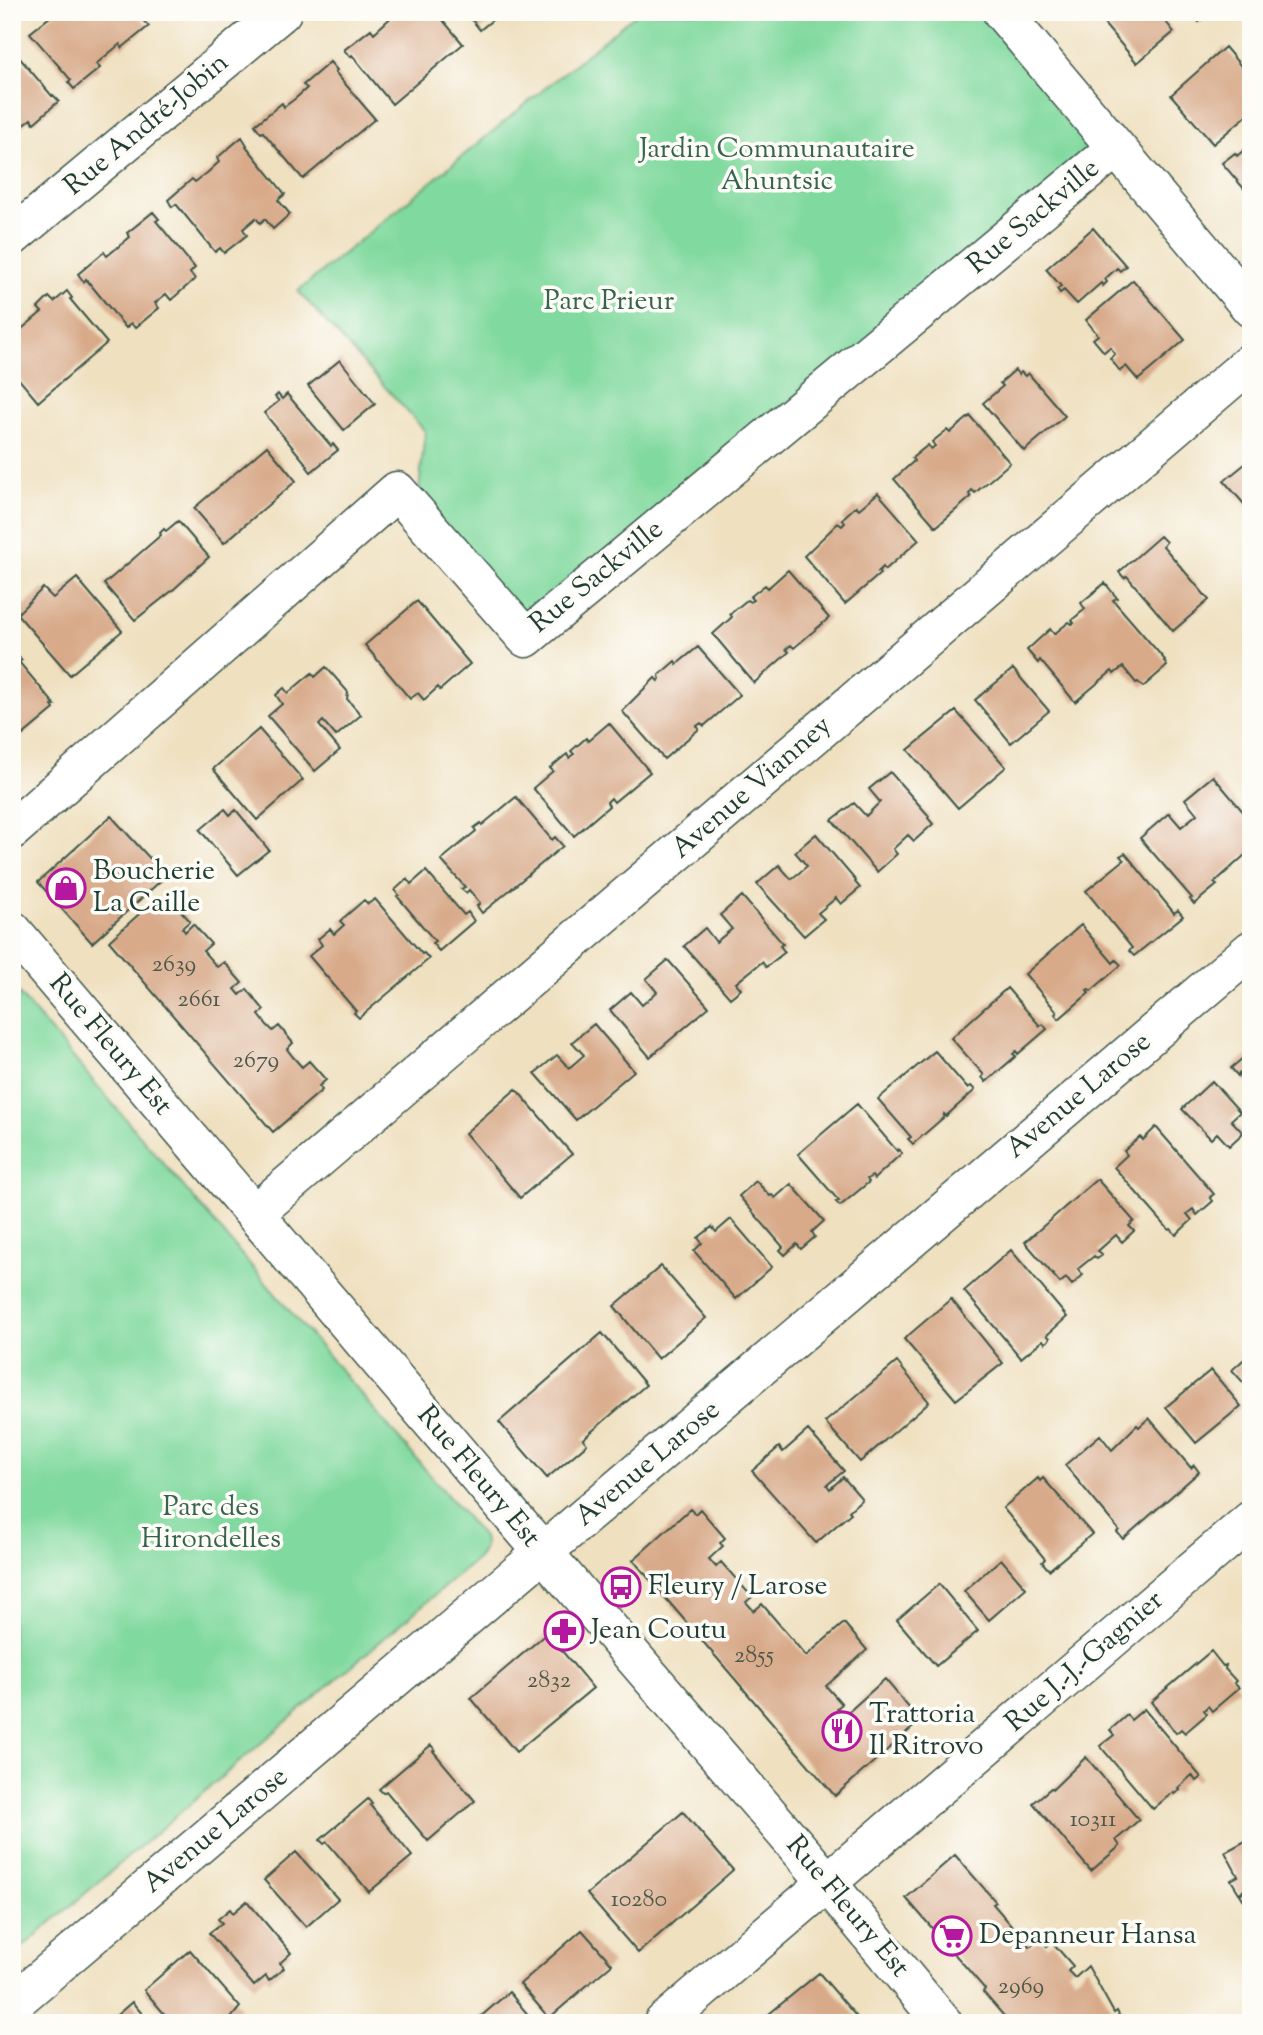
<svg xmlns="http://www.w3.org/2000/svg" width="1263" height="2035" viewBox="0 0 1263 2035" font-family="'Sorts Mill Goudy',serif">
<rect width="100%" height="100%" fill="#fdfcf7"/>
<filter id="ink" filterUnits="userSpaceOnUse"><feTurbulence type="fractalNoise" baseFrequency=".0143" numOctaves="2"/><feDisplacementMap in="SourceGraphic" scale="14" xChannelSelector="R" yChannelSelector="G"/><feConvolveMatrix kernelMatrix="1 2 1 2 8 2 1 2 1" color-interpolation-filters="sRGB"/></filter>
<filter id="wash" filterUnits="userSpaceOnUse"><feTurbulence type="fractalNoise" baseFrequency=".00686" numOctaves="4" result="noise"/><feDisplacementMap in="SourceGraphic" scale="28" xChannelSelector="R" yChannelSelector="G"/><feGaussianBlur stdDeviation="1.57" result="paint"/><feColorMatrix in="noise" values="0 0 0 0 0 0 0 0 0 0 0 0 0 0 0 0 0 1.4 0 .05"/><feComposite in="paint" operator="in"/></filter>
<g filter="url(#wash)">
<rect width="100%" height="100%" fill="#efe0c0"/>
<!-- green -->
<path fill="#80d99e" stroke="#508b69" stroke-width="2" d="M638,12H1000L1116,148L526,638L419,491L425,431L298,291Z
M12,986L483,1537C485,1546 484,1551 478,1558L12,1956Z"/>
<g id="blocks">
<!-- building -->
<path fill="#d8aa8a" d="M56,12H133L149,26L122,48L120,44L96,64L100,68L74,89L68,82L71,80L30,33Z
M397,12H436L463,44L392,104L352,55L350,57L344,50L371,29L374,33Z
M466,12H502L480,30Z
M1094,12H1158L1174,32L1137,63Z
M1191,12H1210L1199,22Z
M1225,47L1251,78V112L1213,144L1171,95Z
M12,49L52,96L53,95L59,101L34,123L31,119L12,134Z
M330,62L337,70L335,72L375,119L303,179L263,132L261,133L255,125L282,103L284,107L296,98L307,88L303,85Z
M242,137L247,145L246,146L285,194L278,200L290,214L273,229L265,219L260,223L256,218L243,229L247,235L224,253L220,248L215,252L176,204L172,207L168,200L192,179L195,182L207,173L219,162L217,158Z
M1251,144V197L1222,163L1235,153L1237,156Z
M153,212L159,219L156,221L195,268L190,273L195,279L171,300L166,294L155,303L159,308L135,328L131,323L126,328L86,279L84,282L78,274L104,252L107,256L130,237L127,233Z
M1093,228L1126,266L1120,271L1117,268L1105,279L1107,282L1103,286L1101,283L1077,304L1064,290L1060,293L1057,289L1061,286L1046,269Z
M1133,280L1185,340L1138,380L1126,366L1120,371L1110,358L1115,354L1110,347L1104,352L1093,339L1098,335L1086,320Z
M67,291L72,298L70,299L107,343L38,402L12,371V329L14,327L18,332L42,312L38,308L49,297L54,302Z
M340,360L375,404L344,430L308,386Z
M1015,370L1019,375L1021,372L1025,376L1028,373L1065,416L1024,451L983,403L1003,386L1000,383Z
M278,394L282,399L287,394L331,446L333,444L338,450L311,472L307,467L308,466L264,413L279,401L275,397Z
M970,416L1010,463L975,493L972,490L969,494L971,497L936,527L894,479L914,461L912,458L928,445L931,449L935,446L932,442L947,430L950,433Z
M267,446L296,481L224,543L194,508Z
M1251,459V512L1224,481Z
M878,493L919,540L885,570L883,567L878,572L880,574L845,604L804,556L838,523L842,526L845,523L842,519L856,506L859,509Z
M178,521L209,557L173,590L135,620L104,584L161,535L160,533L164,529L166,531Z
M1160,536L1166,542L1163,546L1209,600L1173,631L1127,576L1124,578L1119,572Z
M788,570L829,618L794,648L791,645L786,649L789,652L754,683L713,634L732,617L730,614L747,600L750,602L753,600L750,597L765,585L768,588Z
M77,578L122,631L70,675L17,614L43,588L53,598Z
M1105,583L1117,598L1113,600L1165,660L1164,661L1167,666L1143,687L1138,682L1136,683L1123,667L1114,674L1112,671L1075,702L1040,660L1038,663L1027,650L1050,629L1054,634L1069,622L1072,624L1074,623L1072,620L1085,609L1081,603Z
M417,601L470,664L440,690L438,687L424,700L418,693L410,699L365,645Z
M698,647L740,695L704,726L701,723L697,726L699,729L664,759L622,711L655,678L658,681L660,679L659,675L675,661L677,664Z
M18,655L22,660L19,662L55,705L52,706L54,709L12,744V660Z
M326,667L348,692L347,699L361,715L336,736L323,721L319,725L340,750L315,771L268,716L282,704L276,695L284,688L288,693L312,673L315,677Z
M1013,669L1049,711L1011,743L975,700Z
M956,711L1006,767L958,808L908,750Z
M609,723L650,772L614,802L611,798L607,802L609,806L574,836L533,788L553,771L550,768L567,754L569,758L571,756L574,754L571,751L586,738L588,741Z
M259,729L303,780L257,820L213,769Z
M890,772L929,816L928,818L933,824L914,841L908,835L893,849L897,854L877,872L832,820L854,803L866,816L880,802L869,789Z
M1213,776L1251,821V854L1248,857L1246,854L1214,883L1217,885L1194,904L1190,899L1192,898L1140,838L1169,813L1181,827L1197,814L1185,799Z
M516,797L552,840L555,837L563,846L482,913L477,906L480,903L469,890L466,893L461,889L465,887L441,860L476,831L474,828L481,823L482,825Z
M225,809L230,815L236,810L269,850L238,875L200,830Z
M111,816L166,876L92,943L38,882Z
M816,834L856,881L855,882L860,888L841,904L836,898L818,913L824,919L804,936L757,884L779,865L791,879L799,873L807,866L795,852Z
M1125,853L1174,913L1178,910L1183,916L1134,956L1129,951L1132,948L1086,891L1124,860L1120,856Z
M426,871L464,915L468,912L474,921L439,951L432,943L435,941L397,896L399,895L395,890L407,879L411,884Z
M742,896L783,944L780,946L785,952L766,967L762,962L736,983L741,989L730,998L684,946L705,928L716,942L732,929L720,915Z
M157,898L165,907L172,901L190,921L182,928L183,929L185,932L193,924L211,944L203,951L217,967L224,962L242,983L235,989L240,995L247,989L264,1010L259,1015L267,1025L273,1031L279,1026L293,1043L287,1049L293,1057L302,1067L309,1061L326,1080L319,1086L322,1090L273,1132L109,941Z
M375,899L422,954L424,953L429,959L359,1018L354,1013L356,1011L309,956L322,945L318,939L330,929L334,934L344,925L340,921L364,900L368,904Z
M1081,925L1113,963L1116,960L1121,965L1091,991L1089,989L1087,990L1089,993L1059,1019L1055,1014L1057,1012L1025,974Z
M668,960L709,1007L650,1057L610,1010L631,992L642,1005L657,992L646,979Z
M1007,988L1040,1026L1043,1024L1047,1029L1018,1054L1016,1051L1013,1054L1016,1056L986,1082L982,1077L984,1075L951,1038Z
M594,1024L634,1071L576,1120L535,1073L557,1055L569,1068L584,1055L572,1042Z
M1251,1042V1087L1239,1073L1238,1076L1231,1068L1250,1052L1246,1047Z
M935,1051L967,1088L971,1086L975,1090L946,1116L944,1114L943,1118L913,1144L908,1139L911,1137L878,1099Z
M1212,1081L1240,1112L1231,1120L1243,1133L1229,1146L1217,1133L1211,1139L1182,1109Z
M516,1089L572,1154L520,1198L465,1133Z
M857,1104L897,1151L898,1149L902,1153L874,1179L872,1176L867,1179L869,1182L840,1206L836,1202L839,1201L798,1154Z
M1156,1127L1214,1194L1210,1197L1213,1201L1197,1215L1193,1209L1187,1214L1192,1220L1176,1235L1171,1229L1169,1230L1114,1167L1127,1155L1124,1151L1140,1137L1143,1140Z
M1097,1179L1134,1221L1129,1226L1134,1231L1122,1242L1116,1235L1098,1251L1102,1254L1101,1256L1097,1259L1094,1256L1078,1269L1083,1275L1072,1285L1066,1278L1060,1283L1025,1242Z
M756,1181L770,1196L772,1195L775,1198L791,1184L824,1221L812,1232L815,1237L801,1249L797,1244L785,1255L780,1250L783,1247L739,1196Z
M731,1219L772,1267L736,1299L694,1251L702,1243L698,1238L712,1227L716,1232Z
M1011,1250L1067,1317L1047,1335L1050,1338L1048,1341L1045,1343L1043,1340L1021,1358L964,1291Z
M661,1266L706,1318L658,1359L614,1306Z
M951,1299L1003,1363L956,1400L904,1339Z
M602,1333L646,1385L583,1439L587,1444L547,1478L499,1422Z
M1251,1353V1391L1232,1370Z
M897,1362L929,1402L860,1462L825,1422Z
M1211,1370L1241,1406L1196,1443L1166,1407Z
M1149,1418L1191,1468L1194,1465L1199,1472L1123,1539L1117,1532L1119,1530L1065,1465L1100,1435L1112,1450L1137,1425L1139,1427Z
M808,1430L844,1471L827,1485L830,1489L843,1477L862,1499L849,1511L851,1513L816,1543L752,1471L779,1447L783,1452Z
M1038,1478L1040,1481L1043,1478L1092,1534L1049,1570L1042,1562L1045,1559L1003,1508Z
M690,1509L695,1514L700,1509L725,1538L720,1543L723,1546L709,1559L716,1567L721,1562L752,1597L746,1602L754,1611L762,1604L806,1656L844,1623L867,1650L826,1686L842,1704L837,1708L844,1716L885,1679L920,1721L835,1796L633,1560Z
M1001,1559L1026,1588L989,1620L964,1591Z
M939,1584L978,1631L936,1666L897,1620Z
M1251,1614V1624L1248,1626L1243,1621Z
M547,1633L593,1688L516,1752L471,1698Z
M1211,1651L1223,1666L1226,1665L1225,1669L1236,1681L1234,1683L1239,1688L1212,1711L1208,1706L1204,1710L1207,1714L1185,1733L1181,1729L1176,1733L1151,1702Z
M1144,1709L1201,1777L1196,1781L1192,1775L1178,1788L1180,1790L1174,1794L1173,1792L1153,1809L1100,1746L1114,1735L1110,1730L1127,1715L1131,1720Z
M431,1745L435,1750L433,1751L475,1801L428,1841L386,1791L383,1793L379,1789Z
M1086,1757L1139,1820L1116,1840L1120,1846L1091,1871L1033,1803L1051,1788L1053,1789Z
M368,1799L372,1804L370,1805L412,1856L369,1892L327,1842L324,1844L320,1840Z
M683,1812L733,1870L638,1953L587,1894Z
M1251,1838V1905L1248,1907L1240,1894L1249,1887L1239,1893L1231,1880L1238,1876L1225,1852Z
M296,1852L338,1899L306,1927L264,1880Z
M955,1855L996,1902L993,1904L1030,1947L1041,1939L1047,1946L1052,1942L1073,1966L1068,1971L1075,1978L1088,1966L1114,2013L1117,2011L1119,2015L1116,2017L1120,2023H1010L983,1992L985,1989L906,1898Z
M247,1901L291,1953L280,1963L284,1968L269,1981L266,1976L254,1986L209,1933L222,1923L218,1919L230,1909L233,1913Z
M582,1930L612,1964L549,2018L520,1984Z
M190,1950L240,2007L227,2023H172L144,1990Z
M819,1973L862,2023H758Z
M509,1992L535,2023H473L478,2019Z
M132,2002L150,2023H112L110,2021Z"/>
</g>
</g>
<g filter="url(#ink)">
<use href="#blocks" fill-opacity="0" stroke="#3e5549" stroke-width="2"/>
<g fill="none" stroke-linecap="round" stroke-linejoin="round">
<!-- minor casing -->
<g stroke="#3e5549" stroke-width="41">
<path id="minor" d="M1002,12L1251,308
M12,237L282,12
M12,830L397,491L526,638L1116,148
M12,930L518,1523L805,1856L943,2023
M254,1214L1251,362
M12,2004L1251,950
M663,2023L1251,1520"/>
</g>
<!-- minor -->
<use href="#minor" stroke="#fff" stroke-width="38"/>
</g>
</g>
<!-- icons -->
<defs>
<g id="shop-ring" transform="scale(2.0125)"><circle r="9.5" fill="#fdfcf7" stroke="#b5179e" stroke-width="1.5"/><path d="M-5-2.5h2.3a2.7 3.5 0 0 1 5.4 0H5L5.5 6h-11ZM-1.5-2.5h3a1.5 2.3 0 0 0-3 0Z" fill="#b5179e"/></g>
<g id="bus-ring" transform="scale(2.0125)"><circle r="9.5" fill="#fdfcf7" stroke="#b5179e" stroke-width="1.5"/><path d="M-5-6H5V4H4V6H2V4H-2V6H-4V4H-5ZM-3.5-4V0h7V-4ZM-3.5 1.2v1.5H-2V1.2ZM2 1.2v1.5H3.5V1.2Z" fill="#b5179e"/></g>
<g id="pharmacy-ring" transform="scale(2.0125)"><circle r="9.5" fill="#fdfcf7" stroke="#b5179e" stroke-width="1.5"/><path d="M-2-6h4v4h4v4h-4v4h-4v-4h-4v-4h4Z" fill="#b5179e"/></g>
<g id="restaurant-ring" transform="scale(2.0125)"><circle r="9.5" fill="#fdfcf7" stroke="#b5179e" stroke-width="1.5"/><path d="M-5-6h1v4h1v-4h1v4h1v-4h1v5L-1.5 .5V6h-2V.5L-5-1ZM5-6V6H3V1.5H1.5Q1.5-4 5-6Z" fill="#b5179e"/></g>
<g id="supermarket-ring" transform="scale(2.0125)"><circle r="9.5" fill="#fdfcf7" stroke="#b5179e" stroke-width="1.5"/><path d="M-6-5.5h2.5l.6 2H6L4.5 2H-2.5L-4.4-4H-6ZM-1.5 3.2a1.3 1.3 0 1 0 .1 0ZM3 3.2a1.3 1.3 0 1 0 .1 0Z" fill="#b5179e"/></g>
</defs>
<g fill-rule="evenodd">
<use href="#shop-ring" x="66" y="888"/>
<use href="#bus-ring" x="621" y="1587"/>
<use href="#pharmacy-ring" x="564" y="1631"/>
<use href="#restaurant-ring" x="842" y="1731"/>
<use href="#supermarket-ring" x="952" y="1936"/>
</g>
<g text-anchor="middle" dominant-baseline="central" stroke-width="7" stroke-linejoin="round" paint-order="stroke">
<!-- number labels -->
<g font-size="24" fill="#4d584a">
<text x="174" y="965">2639</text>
<text x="199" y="1000">2661</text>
<text x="256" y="1061">2679</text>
<text x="754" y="1656">2855</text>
<text x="549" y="1681">2832</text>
<text x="1093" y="1820">10311</text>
<text x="639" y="1900">10280</text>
<text x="1021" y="1987">2969</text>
</g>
<!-- street labels -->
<g font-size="28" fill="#1f3d34" stroke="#fdfcf7">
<text transform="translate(147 125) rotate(-40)">Rue André-Jobin</text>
<text transform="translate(1034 217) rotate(-40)">Rue Sackville</text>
<text transform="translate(597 577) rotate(-39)">Rue Sackville</text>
<text transform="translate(752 788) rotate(-41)">Avenue Vianney</text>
<text transform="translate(110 1045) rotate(50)">Rue Fleury Est</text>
<text transform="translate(1079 1096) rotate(-40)">Avenue Larose</text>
<text transform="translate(648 1464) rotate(-40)">Avenue Larose</text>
<text transform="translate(478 1477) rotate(50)">Rue Fleury Est</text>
<text transform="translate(1085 1662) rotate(-41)">Rue J.-J.-Gagnier</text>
<text transform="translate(216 1831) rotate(-40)">Avenue Larose</text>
<text transform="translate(847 1907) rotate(50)">Rue Fleury Est</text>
</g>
<!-- park labels -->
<g font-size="28" fill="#37644e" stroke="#fdfcf7">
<text x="777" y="150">Jardin Communautaire<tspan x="777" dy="32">Ahuntsic</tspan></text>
<text x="609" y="302">Parc Prieur</text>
<text x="211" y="1508">Parc des<tspan x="211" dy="32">Hirondelles</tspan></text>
</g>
<!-- poi labels -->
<g font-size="28" fill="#1f3d34" stroke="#fdfcf7" text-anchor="start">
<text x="93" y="872">Boucherie<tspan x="93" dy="32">La Caille</tspan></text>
<text x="648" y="1587">Fleury / Larose</text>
<text x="591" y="1631">Jean Coutu</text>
<text x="869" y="1715">Trattoria<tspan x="869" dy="32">Il Ritrovo</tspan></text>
<text x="979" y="1936">Depanneur Hansa</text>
</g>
</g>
<!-- margin -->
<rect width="1263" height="2035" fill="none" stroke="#fdfcf7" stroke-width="42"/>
</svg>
